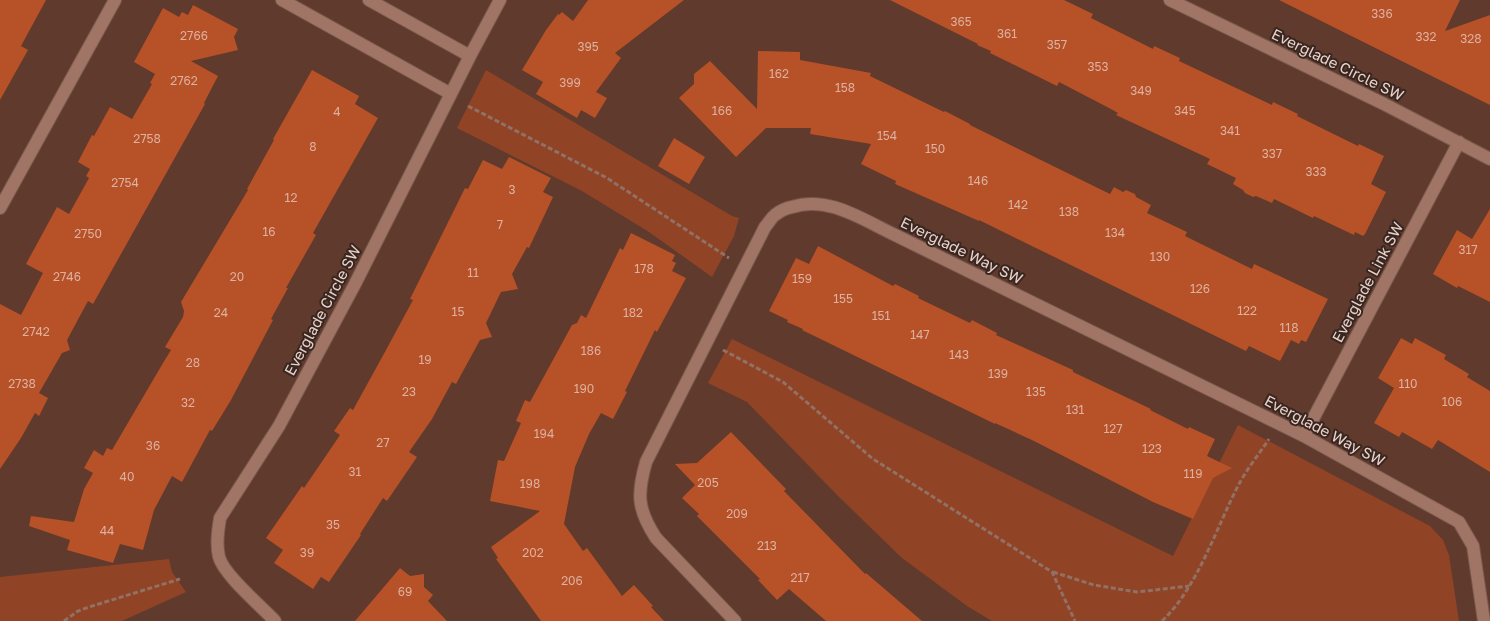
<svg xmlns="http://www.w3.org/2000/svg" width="1490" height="621" viewBox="0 0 1490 621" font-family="'Golos Text',sans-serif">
<rect width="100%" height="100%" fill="#603a2c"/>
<!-- green -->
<path fill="#914325" d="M486,70L732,216L739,218L734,236L712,277L649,232L582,191L457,128Z
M732,339L1173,556L1238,425L1430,526L1443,540L1449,555L1459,621H992L967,606L902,558L837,495L747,402L708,383Z
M169,559L172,572L186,592L122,621H0V577Z"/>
<!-- building -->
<path fill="#b75127" d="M0,0H46L21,46L28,50L0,100Z
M588,0H684L615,53L621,58L596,92L607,98L595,118L581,110L577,118L536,94L543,82L522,70L546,30L558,14L559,15L562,12L573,21Z
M890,0H1064L1093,14L1091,18L1153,49L1154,46L1180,58L1179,61L1272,105L1273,102L1298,114L1297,116L1358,146L1359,144L1384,156L1371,184L1386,192L1365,234L1363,236L1355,232L1354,235L1314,216L1313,218L1274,199L1272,203L1256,196L1253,197L1245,193L1243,190L1233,184L1236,178L1207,164L1210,159L1116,115L1118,113L1109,108L1059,82L1057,86L990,53L991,51L977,45L978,44Z
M1279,0H1460L1445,31L1490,15V105Z
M193,5L238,29L234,37L238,50L191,61L218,76L204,103L205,104L93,304L88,301L67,340L70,350L62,353L39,393L48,398L39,416L35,413L21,438L0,469V304L21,315L43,273L26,264L57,207L69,214L89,178L86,176L90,169L78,162L92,135L94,136L110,107L132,119L152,84L150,83L155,74L134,62L163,8L179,17L182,12L188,15Z
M758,51L800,52V60L871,73L870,76L944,112L945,111L970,124V125L1110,194L1114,187L1123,192L1126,190L1135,194L1136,197L1151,205L1147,213L1187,232L1185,236L1252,269L1254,264L1328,299L1306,342L1301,340L1299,344L1291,340L1280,361L1249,346L1246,351L979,220V221L895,184L896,181L861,164L871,144L810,134L811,128H766L736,157L679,98L694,84V74L710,61L757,109Z
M312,70L359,96L355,104L378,118L313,233L316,235L286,288H288L271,319L273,320L231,400L212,431L210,430L182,482L172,476L154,510L143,550L120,544L113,563L67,550L70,540L29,526L31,516L74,522L84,489L93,473L84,468L94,450L103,456L107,448L112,450L163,363L171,350L165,347L183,317L184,311L181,302L248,190L247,189L274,140L273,139Z
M674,138L705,157L689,184L658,166Z
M509,157L551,178L543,192L553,197L529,248L527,247L512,274L518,289L501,292L486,323L492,337L480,340L456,384L452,382L432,419L409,452L417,457L387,501L383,498L360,534L361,535L329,582L321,577L313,589L274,563L283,550L266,538L302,486L304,488L340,435L334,431L350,408L353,410L386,350L413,300L410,299L465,188L468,189L483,160L502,169Z
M1490,209V302L1458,286L1457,288L1433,274L1457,230L1472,239Z
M631,233L675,255L672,261L676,263L672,271L686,278L657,332L655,330L625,391L627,392L613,419L601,413L589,434L575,467L564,524L583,551L587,548L622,596L634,585L653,606L651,607L664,621H541L496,559L498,558L491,547L540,511L490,501L495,475L498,460L504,461L521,423L516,421L525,400L530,402L572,325L577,323L581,315L586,318L620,248L623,250Z
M818,246L893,286L895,284L919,296L918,298L970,323L972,320L997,333L996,335L1073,370V372L1151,409L1150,410L1188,429L1189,427L1215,439L1207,456L1232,468L1213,478L1193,519L1153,502L1034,441L995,423V424L802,330L803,329L787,322L788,320L769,311L796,258L809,264Z
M1401,338L1412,344L1415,338L1446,355L1444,359L1469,374L1467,377L1490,391V472L1438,440L1432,449L1402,432L1399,437L1374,423L1394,388L1378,378Z
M731,432L786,489L784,491L865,574L866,573L922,621H826L789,589L777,600L758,580L760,579L697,516L699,514L682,498L695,485L675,464L697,463Z
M400,568L410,576L424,574V587L433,595L428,601L447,621H355Z"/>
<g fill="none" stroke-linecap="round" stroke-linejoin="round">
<!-- minor casing -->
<g stroke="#79594d" stroke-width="14">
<path id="minor" d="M282,0L451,94
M369,0L470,56
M1170,0L1384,104L1490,159
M0,208L115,0
M1304,436L1459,142
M275,621C261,606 224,575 219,557C216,544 218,531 220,518L279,426L355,284L470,56L500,0
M735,621L656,538C637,509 637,494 646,462L765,227C768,224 771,218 775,215C780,211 786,208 792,207C828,195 863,220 895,235L1304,436L1459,522L1473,546L1484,621"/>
</g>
<!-- path -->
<path stroke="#927165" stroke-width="3" stroke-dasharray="5 2.5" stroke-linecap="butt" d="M468,106L607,178L729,258
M723,350L783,382L873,459L1052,572L1075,621
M1053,572L1094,585L1137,592L1189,586
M64,621L78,611L89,607L180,579
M1162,621C1198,587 1216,528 1239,484C1247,469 1259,454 1269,439"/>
<!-- minor -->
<use href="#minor" stroke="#a07565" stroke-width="12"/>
</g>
<g text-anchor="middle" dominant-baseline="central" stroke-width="4" stroke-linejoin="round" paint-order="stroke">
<!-- number labels -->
<g font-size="12" fill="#ddb1a0">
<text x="1382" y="13">336</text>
<text x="961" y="21">365</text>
<text x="1007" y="33">361</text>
<text x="194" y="35">2766</text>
<text x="1426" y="36">332</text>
<text x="1471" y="38">328</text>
<text x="1057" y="44">357</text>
<text x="588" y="46">395</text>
<text x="1098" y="66">353</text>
<text x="779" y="73">162</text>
<text x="184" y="80">2762</text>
<text x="570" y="82">399</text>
<text x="845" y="87">158</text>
<text x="1141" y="90">349</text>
<text x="722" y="110">166</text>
<text x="1185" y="110">345</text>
<text x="337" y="111">4</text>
<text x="1230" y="130">341</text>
<text x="887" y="135">154</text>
<text x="147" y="138">2758</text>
<text x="313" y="146">8</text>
<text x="935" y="148">150</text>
<text x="1272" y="153">337</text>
<text x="1316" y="171">333</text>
<text x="978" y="180">146</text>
<text x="125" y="182">2754</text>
<text x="512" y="189">3</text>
<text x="291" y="197">12</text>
<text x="1018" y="204">142</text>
<text x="1069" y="211">138</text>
<text x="500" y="224">7</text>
<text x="269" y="231">16</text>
<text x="1115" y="232">134</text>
<text x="88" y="233">2750</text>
<text x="1468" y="249">317</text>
<text x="1160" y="256">130</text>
<text x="644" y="268">178</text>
<text x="473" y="272">11</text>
<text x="67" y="276">2746</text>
<text x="237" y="276">20</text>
<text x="802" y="278">159</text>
<text x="1200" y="288">126</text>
<text x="843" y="298">155</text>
<text x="1247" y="310">122</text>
<text x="458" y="311">15</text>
<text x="221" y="312">24</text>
<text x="633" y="312">182</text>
<text x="881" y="315">151</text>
<text x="1289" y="327">118</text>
<text x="36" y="331">2742</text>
<text x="920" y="334">147</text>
<text x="591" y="350">186</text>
<text x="959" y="354">143</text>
<text x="425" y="359">19</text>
<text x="193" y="362">28</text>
<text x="998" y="373">139</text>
<text x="22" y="383">2738</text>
<text x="1408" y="383">110</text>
<text x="584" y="388">190</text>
<text x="409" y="391">23</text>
<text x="1036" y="391">135</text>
<text x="1452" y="401">106</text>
<text x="188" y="402">32</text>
<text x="1075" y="409">131</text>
<text x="1113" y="428">127</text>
<text x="544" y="433">194</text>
<text x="383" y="442">27</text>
<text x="153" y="445">36</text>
<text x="1152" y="448">123</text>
<text x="355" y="471">31</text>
<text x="1193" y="473">119</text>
<text x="127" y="476">40</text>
<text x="708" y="482">205</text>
<text x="530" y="483">198</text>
<text x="737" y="513">209</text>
<text x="333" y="524">35</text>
<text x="107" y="530">44</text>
<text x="767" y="545">213</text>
<text x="307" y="552">39</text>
<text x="533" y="552">202</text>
<text x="800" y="577">217</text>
<text x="572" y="580">206</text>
<text x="405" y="591">69</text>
</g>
<!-- street labels -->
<g font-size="15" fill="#ead1c9" stroke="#382620">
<text transform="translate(1338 64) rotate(26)">Everglade Circle SW</text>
<text transform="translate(962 250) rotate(26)">Everglade Way SW</text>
<text transform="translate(1367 282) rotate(-62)">Everglade Link SW</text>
<text transform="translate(322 310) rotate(-62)">Everglade Circle SW</text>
<text transform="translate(1325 430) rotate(28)">Everglade Way SW</text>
</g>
</g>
</svg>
